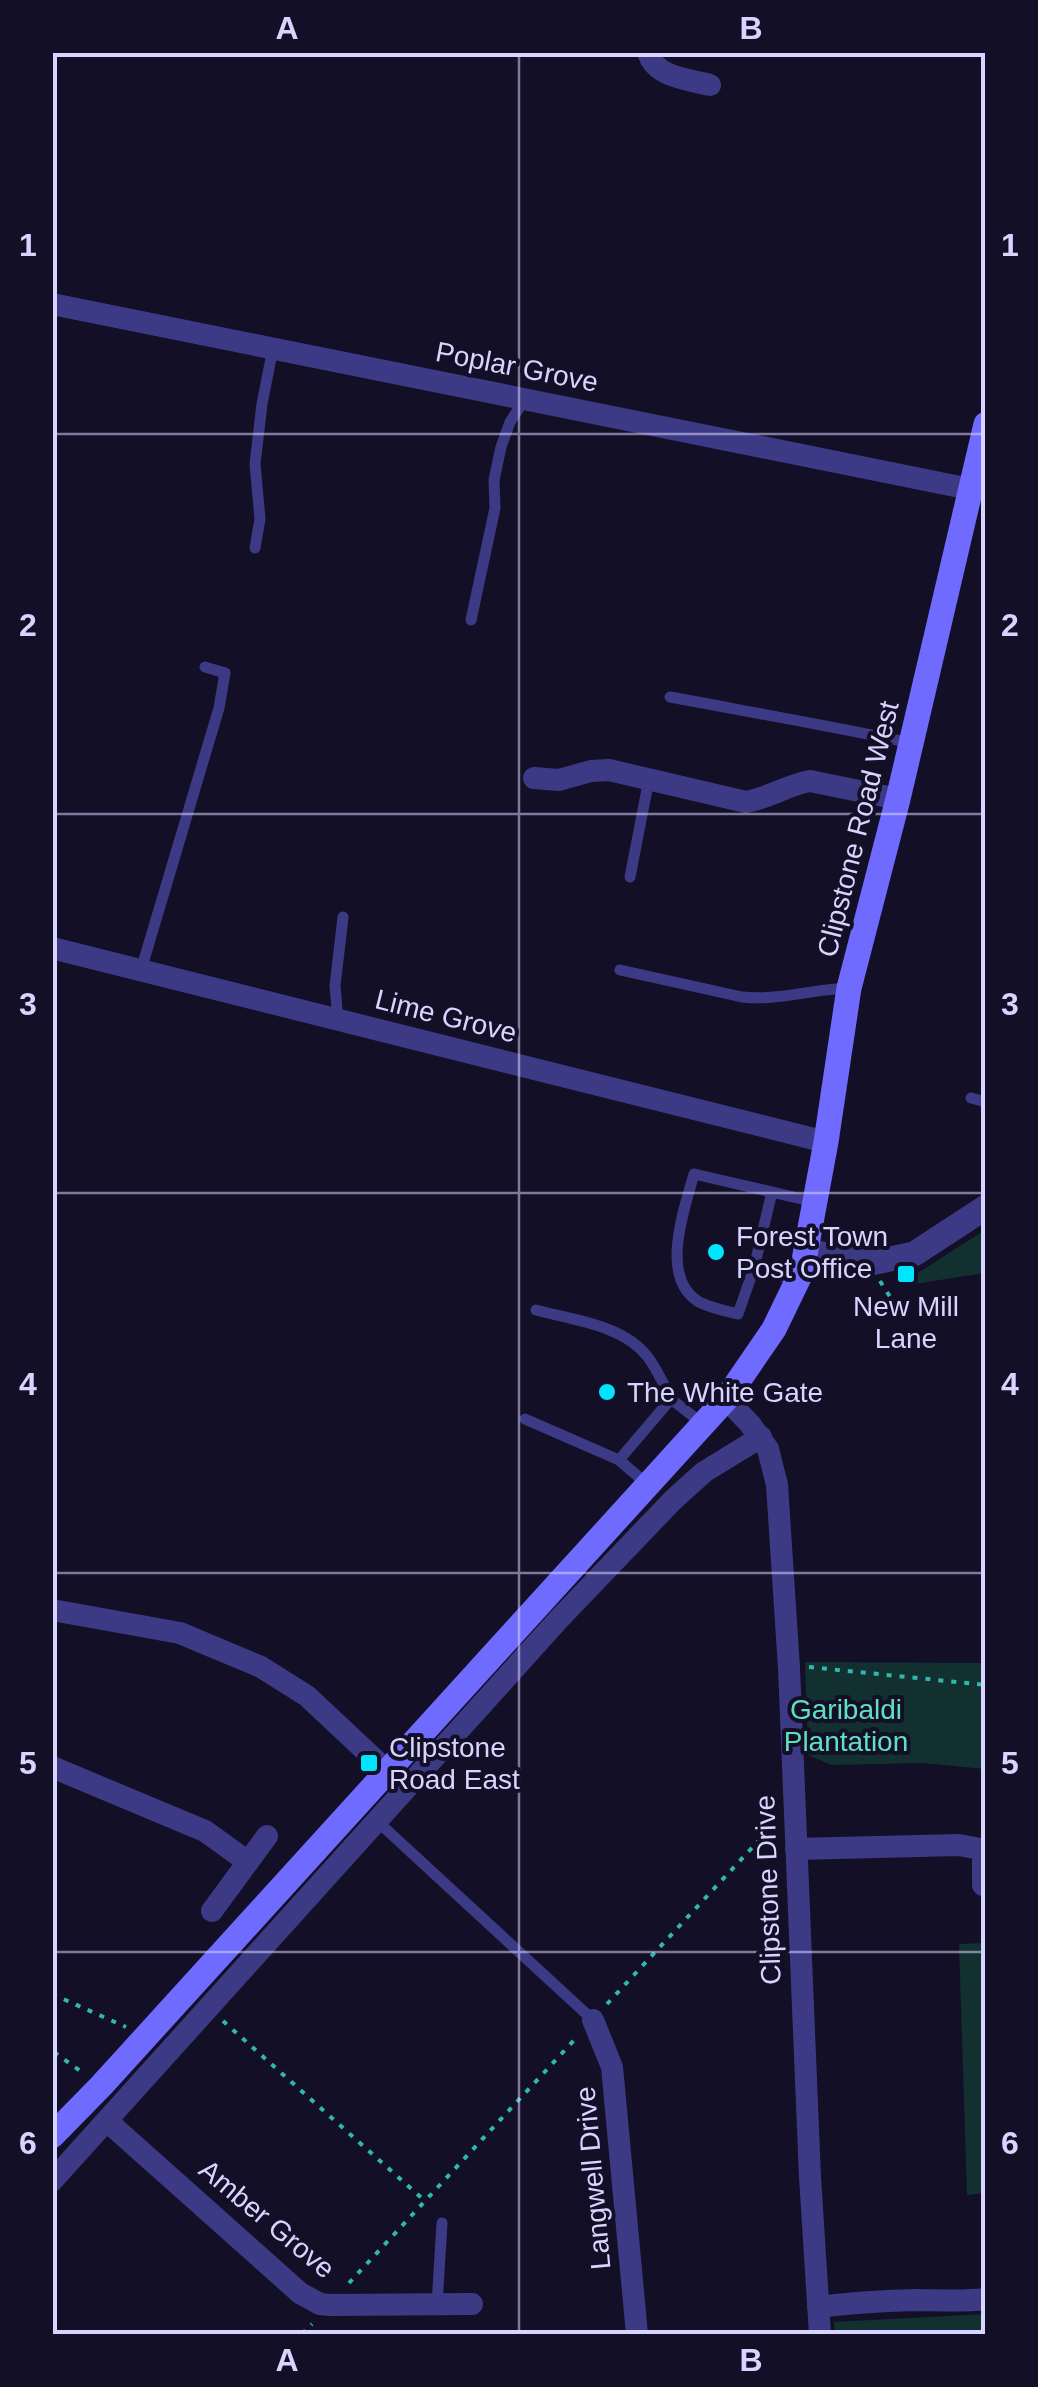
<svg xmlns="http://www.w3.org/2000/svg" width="1038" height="2387" viewBox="0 0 1038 2387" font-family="Arial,sans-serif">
<rect width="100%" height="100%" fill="#130f26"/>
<!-- green -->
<path fill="#12302f" d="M985,1230V1273L895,1287H896Z
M805,1662L985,1663V1769L923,1763L831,1765L808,1755Z
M985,1943V2193L967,2195L959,1944Z
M985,2314V2334H835L834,2322Z"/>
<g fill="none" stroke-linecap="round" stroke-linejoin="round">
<!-- path -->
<path stroke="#2fb8b0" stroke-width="4" stroke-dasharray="5 8" stroke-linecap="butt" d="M880,1281L894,1303
M809,1667L986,1685
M52,1994L126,2027
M607,2004L774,1824
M223,2021L425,2201
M54,2052L83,2073
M349,2283L577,2037
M302,2334L312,2324"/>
<!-- service -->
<path stroke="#3d3a85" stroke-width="11" d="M255,548L260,519L255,464L262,404L273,348
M471,620L495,508L494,480L501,447L510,422L525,399
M670,697C750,712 831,726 911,743
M630,877L649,779
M141,970L219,708L225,673L205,667
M620,970L742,997C778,1001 813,989 849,988
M338,1020L335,986L343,917
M971,1098L986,1102
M772,1192L754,1268L738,1314C725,1311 711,1308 699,1302C659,1278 684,1210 694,1174L815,1202
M754,1268L798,1281
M536,1310C573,1320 623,1325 647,1356C657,1369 664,1385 671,1399
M525,1419L619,1460
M648,1485L619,1460L671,1399L703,1424
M377,1821L593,2020
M437,2305L442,2223"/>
<!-- minor -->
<path stroke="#3d3a85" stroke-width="22" d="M648,52C655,78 688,79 710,85
M52,304L970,489
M534,778L559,780L591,771L609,770L746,802C769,798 787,785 810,781L898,799
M52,948L826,1142
M726,1399L750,1424L768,1449L777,1485L789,1668L810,2177L820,2334
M52,1610L180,1633L261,1667L307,1696L387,1771
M52,1767L205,1831L248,1862
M796,1849L959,1845L986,1850
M983,1850V1885
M212,1911L267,1836
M593,2020L612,2067L637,2334
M107,2121L300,2293L320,2304L330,2305L472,2304
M52,2181L559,1619L673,1500L704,1472L761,1437
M818,2307C850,2303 882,2301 914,2300C938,2300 961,2302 986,2299"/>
<!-- tertiary -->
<path stroke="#3d3a85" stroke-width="25" d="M806,1251L871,1263L914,1254L986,1207"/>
<!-- secondary -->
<path stroke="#6f6bff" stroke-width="25" d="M52,2136L101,2086L726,1399L774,1329L802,1271L826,1142L849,988L898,799L986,424"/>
</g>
<!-- grid -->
<path fill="none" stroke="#d9d4ff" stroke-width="2.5" stroke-opacity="0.55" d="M519,52V2334M52,434H986M52,814H986M52,1193H986M52,1573H986M52,1952H986"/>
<!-- markers -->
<g fill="#00e5ff" stroke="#130f26" stroke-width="4">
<circle cx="716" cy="1252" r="10"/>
<rect x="896" y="1264" width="20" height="20" rx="5"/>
<circle cx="607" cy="1392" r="10"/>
<rect x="359" y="1753" width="20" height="20" rx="5"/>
</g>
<g text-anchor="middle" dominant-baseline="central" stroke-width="8" stroke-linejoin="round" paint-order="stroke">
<!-- street labels -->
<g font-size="28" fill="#d9d4ff" stroke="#130f26">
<text transform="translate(517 367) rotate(11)">Poplar Grove</text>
<text transform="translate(858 829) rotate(-76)">Clipstone Road West</text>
<text transform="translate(446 1016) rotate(14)">Lime Grove</text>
<text transform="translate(768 1890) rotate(-92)">Clipstone Drive</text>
<text transform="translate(593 2178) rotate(-95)">Langwell Drive</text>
<text transform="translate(267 2219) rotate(40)">Amber Grove</text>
</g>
<!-- poi labels -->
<g font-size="28" fill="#d9d4ff" stroke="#130f26" text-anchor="start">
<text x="736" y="1236">Forest Town<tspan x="736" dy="32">Post Office</tspan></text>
<text x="906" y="1306" text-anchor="middle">New Mill<tspan x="906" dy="32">Lane</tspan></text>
<text x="627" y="1392">The White Gate</text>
<text x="389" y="1747">Clipstone<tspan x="389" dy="32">Road East</tspan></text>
</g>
<!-- park labels -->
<g font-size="28" fill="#5fe0c0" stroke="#130f26">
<text x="846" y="1709">Garibaldi<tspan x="846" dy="32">Plantation</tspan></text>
</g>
</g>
<!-- border -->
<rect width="1038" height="2387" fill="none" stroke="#130f26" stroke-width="110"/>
<rect x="55" y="55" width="928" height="2277" fill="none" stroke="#d9d4ff" stroke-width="4"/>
<g font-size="32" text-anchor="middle" font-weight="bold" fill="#d9d4ff">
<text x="287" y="39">A</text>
<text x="751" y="39">B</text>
<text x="28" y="256">1</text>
<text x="1010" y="256">1</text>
<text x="28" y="636">2</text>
<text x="1010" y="636">2</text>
<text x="28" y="1015">3</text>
<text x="1010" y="1015">3</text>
<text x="28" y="1395">4</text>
<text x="1010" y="1395">4</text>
<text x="28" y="1774">5</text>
<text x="1010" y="1774">5</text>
<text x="28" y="2154">6</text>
<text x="1010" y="2154">6</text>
<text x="287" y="2371">A</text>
<text x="751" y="2371">B</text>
</g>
</svg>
